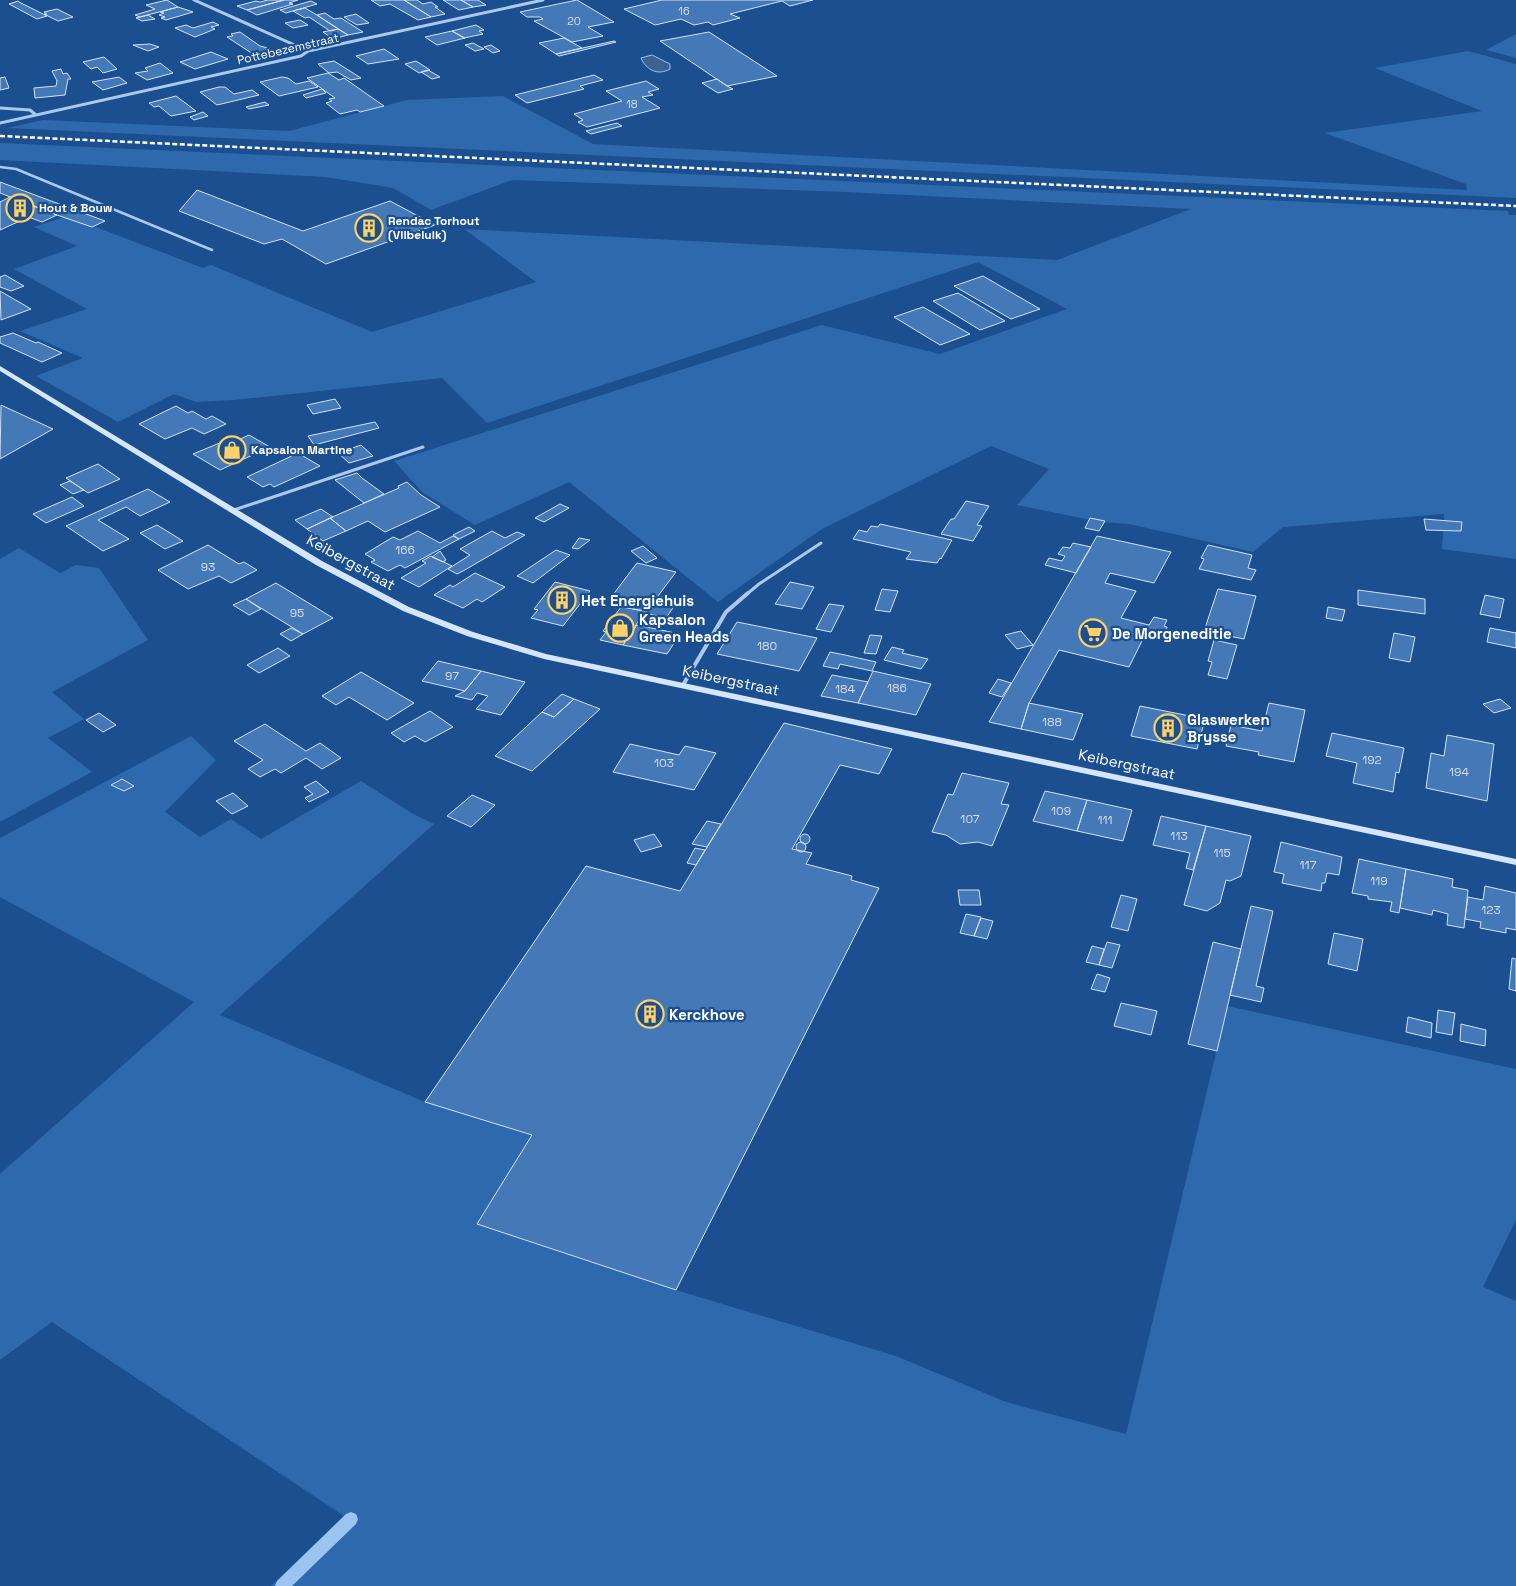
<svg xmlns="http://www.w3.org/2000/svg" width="1516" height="1586" viewBox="0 0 1516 1586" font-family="'Space Grotesk',sans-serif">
<rect width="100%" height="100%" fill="#1b4f8f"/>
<!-- green -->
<path fill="#2e69ad" d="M1516,34V58L1486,50Z
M1468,51L1516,64V198L8,128L43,120L289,131L407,100L503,96L593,144L1467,190L1466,184L1325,133L1482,111L1375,68Z
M0,143L1508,211L1509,215H1516V559L1442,549L1444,514L1283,527L1253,552L1129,524L1100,522L1017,505L1049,469L991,446L822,529L718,602L569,482L475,525L422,492L394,461L822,325L940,354L1067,309L978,262L487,423L442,378L234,400L196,402L174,394L118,422L36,376L83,358L20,331L87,309L14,269L77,246L34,227L67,216L203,268L211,265L372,332L536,282L464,229L1057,260L1191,209L846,192L512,180L431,210L393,188L326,177L0,160Z
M19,548L60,573L76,565L99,568L148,640L52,692L84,719L48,738L92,772L0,822V559Z
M191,736L216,760L165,812L200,837L231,819L261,839L361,781L413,814L434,824L220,1015L425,1102L532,1135L477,1224L676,1290L896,1356L1006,1402L1126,1434L1227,1006L1516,1069V1220L1483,1287L1516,1301V1586H271L344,1516L52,1322L0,1360V1174L194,1002L0,897V838Z"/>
<!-- water -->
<path fill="#3c6290" stroke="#9cc4f0" d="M652,55L670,64V69C658,76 646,70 641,58Z"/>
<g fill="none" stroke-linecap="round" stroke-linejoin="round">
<!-- stream -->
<path fill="#9cc4f0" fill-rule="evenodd" d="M351,1512L356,1514L358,1519L356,1524L292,1586H275L277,1581L346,1514Z"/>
</g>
<!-- building -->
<path fill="#4478b7" stroke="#cfe3fa" d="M167,0L178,7L140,17L135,15L155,9L146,5Z
M268,0H284L247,10L237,6L256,1L260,2Z
M284,0H298L289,3L293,4L257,15L247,10Z
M371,0H404L431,17L418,20L390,4L380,6Z
M404,0H417L423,4L431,2L438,7H435L445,14L431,17Z
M443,0H461L473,7L459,10Z
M461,0H478L486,5L473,7Z
M577,0L614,22L588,27L603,36L572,42L534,21L543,19L540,17H527L520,12Z
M662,0H813L790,6L782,1L730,14L740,18L713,25L708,22L694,25L681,19L655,25L624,9Z
M18,1L19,2L47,16L37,19L9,4Z
M311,1L317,4L286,13L280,10Z
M178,7L193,12L166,20L161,18L165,17L159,15L164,13L160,12Z
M305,8L317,15L338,29L330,31L309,17L305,18L293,11Z
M57,9L73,17L58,21L44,14H47L44,12Z
M325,13L334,19L341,18L363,32L348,35L317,15Z
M356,14L369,23L357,25L344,17Z
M148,15L155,19L142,21L136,18Z
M300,20L308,25L293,28L285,23Z
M213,22L219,25L211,27L215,29L195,37L175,28L186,25L193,28Z
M476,25L484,30L479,31L483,34L464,38L452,31Z
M338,29L348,35L333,39L323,32Z
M452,31L465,38L437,45L425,37Z
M240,32L260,46L268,48L265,49L273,55L259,58L227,37L233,36L231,34Z
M709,32L777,76L727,86L660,41Z
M564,38L582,48L556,54L539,43Z
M614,41L616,42L559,56L556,54Z
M473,43L484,49L475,51L465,45Z
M150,44L159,47L148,51L133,45Z
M491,45L500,51L493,53L484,47Z
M384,49L399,59L368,64L356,56Z
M211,52L228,59L195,69L180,62Z
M104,57L117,69L103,73L97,67L91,69L83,62Z
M334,61L361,78L351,80L337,72L329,73L318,64Z
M416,61L430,70L419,73L405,64Z
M160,63L173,73L147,80L135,73L148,71L145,68Z
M61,69L63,74L67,73L71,79H68L65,95L35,98L34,88L56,86L57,81L52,71Z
M428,70L440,77L432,79L421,72Z
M328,73L339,80L344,78L384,106L360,112L357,110L340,114L326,103L332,101L329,99L335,98L307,78Z
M594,75L603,80L580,86L584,89L527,103L515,95Z
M5,77L9,88L0,90V78Z
M119,77L127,83L103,90L92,82Z
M282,77L288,78L296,84L309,81L318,87L279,96L260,82Z
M717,79L727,86L733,89L718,93L702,83Z
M646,81L659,89L648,92L653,95L642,97L660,108L587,127L578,122L583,120L574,114L622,101L606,91Z
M219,87H225L234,94L252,90L259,95L217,105L200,92Z
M322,89L326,93L306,98L303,95Z
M176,96L196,111L171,116L159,106L154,107L149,103Z
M265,102L269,105L249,109L246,107Z
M203,112L208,116L194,120L190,117Z
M617,123L622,126L591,134L586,131Z
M0,182L105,221L92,227L57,215L0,193Z
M197,190L303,231L390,201L435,225L326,264L282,239L264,244L179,211Z
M10,197L57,215L42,222L23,215L14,219L20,221L0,230V202Z
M5,275L24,286L11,291L0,287V277Z
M983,276L1040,309L1011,319L954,286Z
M0,291L31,309L1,320Z
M958,293L1005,321L980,330L933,301Z
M923,307L970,334L940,345L894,317Z
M13,333L36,343L38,342L62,353L42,362L0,343V337Z
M335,399L341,408L313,414L307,405Z
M1,405L53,429L0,459Z
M176,406L188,413L192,411L206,419L212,416L226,424L204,434L192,428L165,439L139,424Z
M375,422L379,428L314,445L308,436Z
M249,435L270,447L220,470L193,454L222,442L227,445Z
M361,445L373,456L349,463L338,453Z
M298,453L320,466L274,487L270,484L263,487L247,477Z
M98,464L120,479L88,493L66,478Z
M357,473L362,478L384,494L364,503L335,480Z
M70,481L84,490L73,494L60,485Z
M407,482L421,495L440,507L385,532L368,521L346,531L330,518L399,488L398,486Z
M148,489L170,502L140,516L126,507L98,520L129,539L103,551L66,526Z
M72,497L84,506L46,523L33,514Z
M966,501L989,506L977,525L982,526L973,541L941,534L951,519H954Z
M560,504L569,508L544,522L535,518Z
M321,509L333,517L307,529L295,520Z
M330,518L346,531L323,541L307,529Z
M1090,518L1105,521L1099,531L1085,528Z
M1424,519L1462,522L1461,531L1426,530Z
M880,524L952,540L941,559L940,558L937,563L906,559L911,552L853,539L859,530L867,532L871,526L878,527Z
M157,525L183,541L165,549L140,533Z
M469,527L475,531L459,539L453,535Z
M418,531L440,543L453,536L459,539L405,568L400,565L388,571L371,562L375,560L365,554L393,537L400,540Z
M492,531L505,538L517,532L525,535L463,571L457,574L448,569L470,555L460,549Z
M1097,536L1171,552L1154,583L1110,573L1105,583L1136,591L1121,618L1149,625L1154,617L1167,620L1164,626L1167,627L1165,636L1147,631L1129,667L1059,650L1029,703L1021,729L989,722Z
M579,538L590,540L578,549L572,548Z
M1073,543L1091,547L1076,573L1045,565L1049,558L1062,561L1065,556L1058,554L1063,547L1070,548Z
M208,545L239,564L244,562L257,570L231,583L219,576L188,589L158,570Z
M1208,545L1252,555L1248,568L1256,570L1251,580L1199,569L1204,559L1201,558Z
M643,546L657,558L646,563L631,551Z
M556,550L570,555L533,583L517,576Z
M440,551L446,560L443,562L432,557Z
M431,556L452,566L419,587L401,578L426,563L422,561Z
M637,563L676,572L658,596L668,598L664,603L654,601L651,604L612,596Z
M475,573L505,587L482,602L477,599L463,608L434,595L450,585L453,587Z
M555,582L590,591L563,626L531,618L538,610L534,609Z
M790,582L814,587L802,609L775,604Z
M276,583L333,618L303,634L246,599Z
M882,589L898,591L890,612L875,610Z
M1218,589L1256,596L1244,639L1204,631Z
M1358,590L1425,599V614L1358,605Z
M1485,595L1504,599L1500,618L1480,614Z
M246,599L261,609L249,615L233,605Z
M654,601L664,603L675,605L666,618L645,613Z
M635,604L648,607L645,611L632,609Z
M829,604L844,606L831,632L816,629Z
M621,607L645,611L623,645L600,640L606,632L603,631Z
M1328,607L1345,610L1342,621L1326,618Z
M737,622L817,638L799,671L717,654Z
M637,625L680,634L667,654L623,645Z
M291,628L303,634L291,641L280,634Z
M1490,628L1516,633V648L1487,642Z
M1021,631L1033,645L1017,649L1005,635Z
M1394,633L1415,637L1410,662L1389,658Z
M870,635L882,636L876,654L864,653Z
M1214,640L1237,645L1227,679L1208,675L1212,662L1208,661Z
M892,647L904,650L902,653L928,659L921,669L884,660Z
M278,648L290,656L259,673L247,665Z
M830,652L845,655L876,662L872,671L840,664L838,669L823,666Z
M438,661L481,671L465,691L422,681Z
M481,671L525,682L501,715L476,709L488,696L477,693L472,700L455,696L465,691Z
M873,671L931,684L916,715L858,703Z
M361,672L373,679L414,703L387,720L349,697L336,705L322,696Z
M832,675L868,682L858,703L821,696Z
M998,679L1011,683L1002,697L989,693Z
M562,694L574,699L554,717L542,712Z
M574,699L600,709L532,771L495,756L542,712L554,717Z
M1500,699L1511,708L1494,713L1483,704Z
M1029,703L1083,714L1073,740L1021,729Z
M1269,703L1305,710L1294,762L1258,755L1259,752L1226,746L1231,725L1262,731Z
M1140,706L1205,719L1197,749L1131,736Z
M430,711L453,727L425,742L415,736L404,742L391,733Z
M99,713L116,725L103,732L86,720Z
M784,723L892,749L879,774L840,765L792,849L812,853L806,864L852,876L851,880L879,888L676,1290L477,1224L532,1135L425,1102L586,866L680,891Z
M265,724L306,751L320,743L341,758L322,769L306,758L281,773L275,769L260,777L248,769L263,760L234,741Z
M1332,733L1404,748L1399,773L1396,772L1393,792L1353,783L1357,763L1326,756Z
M1447,735L1494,744L1487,801L1426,788L1431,753L1444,756Z
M630,744L679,755L685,746L716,753L694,790L613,772Z
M962,773L1009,783L1001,804L1009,805L992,846L978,842L960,844L946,835L932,832L948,794L953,795Z
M122,779L134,786L124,791L111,785Z
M316,781L329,792L309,802L305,798L313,794L304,787Z
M1045,791L1087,800L1077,831L1033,821Z
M233,793L248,806L232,814L216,801Z
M472,795L495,805L471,827L447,816Z
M1087,800L1132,810L1123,841L1077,831Z
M1161,816L1206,826L1193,870L1186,868L1190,853L1153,845Z
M707,821L721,824L707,847L692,844Z
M1206,826L1251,836L1241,876L1230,881L1226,880L1220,903L1207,911L1184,905Z
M800 839a5 5 0 1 1 10 0a5 5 0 1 1-10 0Z
M654,834L662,846L641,852L634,840Z
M1281,842L1342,857L1339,875L1327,873L1325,883H1322L1321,891L1282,883L1284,874L1274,872Z
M796 847a5 5 0 1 1 10 0a5 5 0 1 1-10 0Z
M695,848L705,850L696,865L687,863Z
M1359,859L1406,869L1399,913L1390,911L1392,902L1368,899V896L1352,893Z
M1406,869L1453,879L1452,887L1468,890L1464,928L1447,925L1448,914L1433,910L1432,915L1400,908Z
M1485,886L1516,893V930L1506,928V933L1480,928L1481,922L1465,919L1468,897L1483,900Z
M958,890H979L981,905H960Z
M1121,895L1137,899L1128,931L1111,927Z
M1251,906L1273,911L1256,986L1264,988L1261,1002L1230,995Z
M966,914L981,917L974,936L960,933Z
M981,918L993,921L987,939L974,936Z
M1334,933L1363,939L1357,971L1328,964Z
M1107,942L1120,945L1112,968L1099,965Z
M1213,942L1241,949L1217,1051L1188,1044Z
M1092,946L1104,949L1099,965L1086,962Z
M1512,958L1516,959V991L1509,989Z
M1097,974L1110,978L1105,992L1091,989Z
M1121,1003L1157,1011L1151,1035L1114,1026Z
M1438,1010L1455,1013L1452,1035L1436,1032Z
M1408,1017L1432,1023L1431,1038L1406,1032Z
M1461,1024L1486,1030L1485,1046L1460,1041Z"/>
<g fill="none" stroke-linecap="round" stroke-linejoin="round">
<!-- lane-far2 -->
<path stroke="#a9c9ee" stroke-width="2.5" d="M0,167L16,169L212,250"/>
<!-- lane-far1 -->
<path stroke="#a9c9ee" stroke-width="3" d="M234,510L423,447
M747,594L759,584L821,543"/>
<!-- lane -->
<path stroke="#a9c9ee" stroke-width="4" d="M683,685L726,612L748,593"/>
<!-- street -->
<path stroke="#a9c9ee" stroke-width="3" d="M194,0L308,51
M0,108L30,110L36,115
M0,123L301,56L308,51L543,0"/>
<!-- secondary -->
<path fill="#d6e6fa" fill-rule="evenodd" d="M0,366L322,561L409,607L473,632L546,654L1516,859V865L544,659L467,636L403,611L316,565L0,371Z"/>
<!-- rail -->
<path stroke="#fff" stroke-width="2.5" stroke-dasharray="5 2.5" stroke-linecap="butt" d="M0,136L1516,206"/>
</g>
<!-- icons -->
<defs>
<g id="building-ring" transform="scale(1.4375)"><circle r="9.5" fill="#1b4f8f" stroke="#ffd166" stroke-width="1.5"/><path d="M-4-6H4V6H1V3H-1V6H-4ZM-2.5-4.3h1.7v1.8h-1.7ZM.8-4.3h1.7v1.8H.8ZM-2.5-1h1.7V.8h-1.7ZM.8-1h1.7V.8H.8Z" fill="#ffd166"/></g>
<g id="shop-ring" transform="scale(1.4375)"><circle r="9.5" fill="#1b4f8f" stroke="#ffd166" stroke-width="1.5"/><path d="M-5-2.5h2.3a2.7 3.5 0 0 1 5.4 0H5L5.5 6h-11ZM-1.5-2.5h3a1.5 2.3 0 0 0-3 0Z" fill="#ffd166"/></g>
<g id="supermarket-ring" transform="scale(1.4375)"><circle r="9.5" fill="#1b4f8f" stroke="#ffd166" stroke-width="1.5"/><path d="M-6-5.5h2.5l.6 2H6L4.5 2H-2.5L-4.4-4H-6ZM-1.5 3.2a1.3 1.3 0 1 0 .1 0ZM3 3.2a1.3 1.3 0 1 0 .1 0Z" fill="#ffd166"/></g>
</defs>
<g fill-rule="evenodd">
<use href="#building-ring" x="20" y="208"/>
<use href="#building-ring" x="369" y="228"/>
<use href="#shop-ring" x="232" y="450"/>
<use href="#building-ring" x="562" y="600"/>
<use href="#shop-ring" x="620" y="628"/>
<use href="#supermarket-ring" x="1093" y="633"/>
<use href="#building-ring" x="1168" y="728"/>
<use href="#building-ring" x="650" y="1014"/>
</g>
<g text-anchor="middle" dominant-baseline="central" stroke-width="4.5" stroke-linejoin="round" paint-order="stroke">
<!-- far-number labels -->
<g font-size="11" fill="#d0dded">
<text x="684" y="11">16</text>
<text x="574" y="21">20</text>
<text x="632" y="104">18</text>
</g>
<!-- far-street labels -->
<g font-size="12" fill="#fff" stroke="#1b4f8f">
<text transform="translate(288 49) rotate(-13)">Pottebezemstraat</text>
</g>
<!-- far-poi labels -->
<g font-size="12" font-weight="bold" fill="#fff" stroke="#1b4f8f" text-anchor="start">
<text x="39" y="208">Hout &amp; Bouw</text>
<text x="388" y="221">Rendac Torhout<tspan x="388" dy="14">(Vilbeluik)</tspan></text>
<text x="251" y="450">Kapsalon Martine</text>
</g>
<!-- number labels -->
<g font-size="12" fill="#d0dded">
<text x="405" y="550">166</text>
<text x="208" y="567">93</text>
<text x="297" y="613">95</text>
<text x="767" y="646">180</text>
<text x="452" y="676">97</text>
<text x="897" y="688">186</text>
<text x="845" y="689">184</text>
<text x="1052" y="722">188</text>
<text x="1372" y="760">192</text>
<text x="664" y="763">103</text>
<text x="1459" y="772">194</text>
<text x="1061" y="811">109</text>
<text x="970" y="819">107</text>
<text x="1105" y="820">111</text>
<text x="1179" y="836">113</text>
<text x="1222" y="853">115</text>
<text x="1308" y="865">117</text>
<text x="1379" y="881">119</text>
<text x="1491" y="910">123</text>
</g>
<!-- street labels -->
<g font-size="15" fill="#fff" stroke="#1b4f8f">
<text transform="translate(351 562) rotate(29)">Keibergstraat</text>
<text transform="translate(731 680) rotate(12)">Keibergstraat</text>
<text transform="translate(1127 764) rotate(12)">Keibergstraat</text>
</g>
<!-- poi labels -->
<g font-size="15" font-weight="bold" fill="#fff" stroke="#1b4f8f" text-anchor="start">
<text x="581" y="600">Het Energiehuis</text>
<text x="639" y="619">Kapsalon<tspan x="639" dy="17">Green Heads</tspan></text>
<text x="1112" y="633">De Morgeneditie</text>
<text x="1187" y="719">Glaswerken<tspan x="1187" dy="17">Brysse</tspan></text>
<text x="669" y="1014">Kerckhove</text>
</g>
</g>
</svg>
